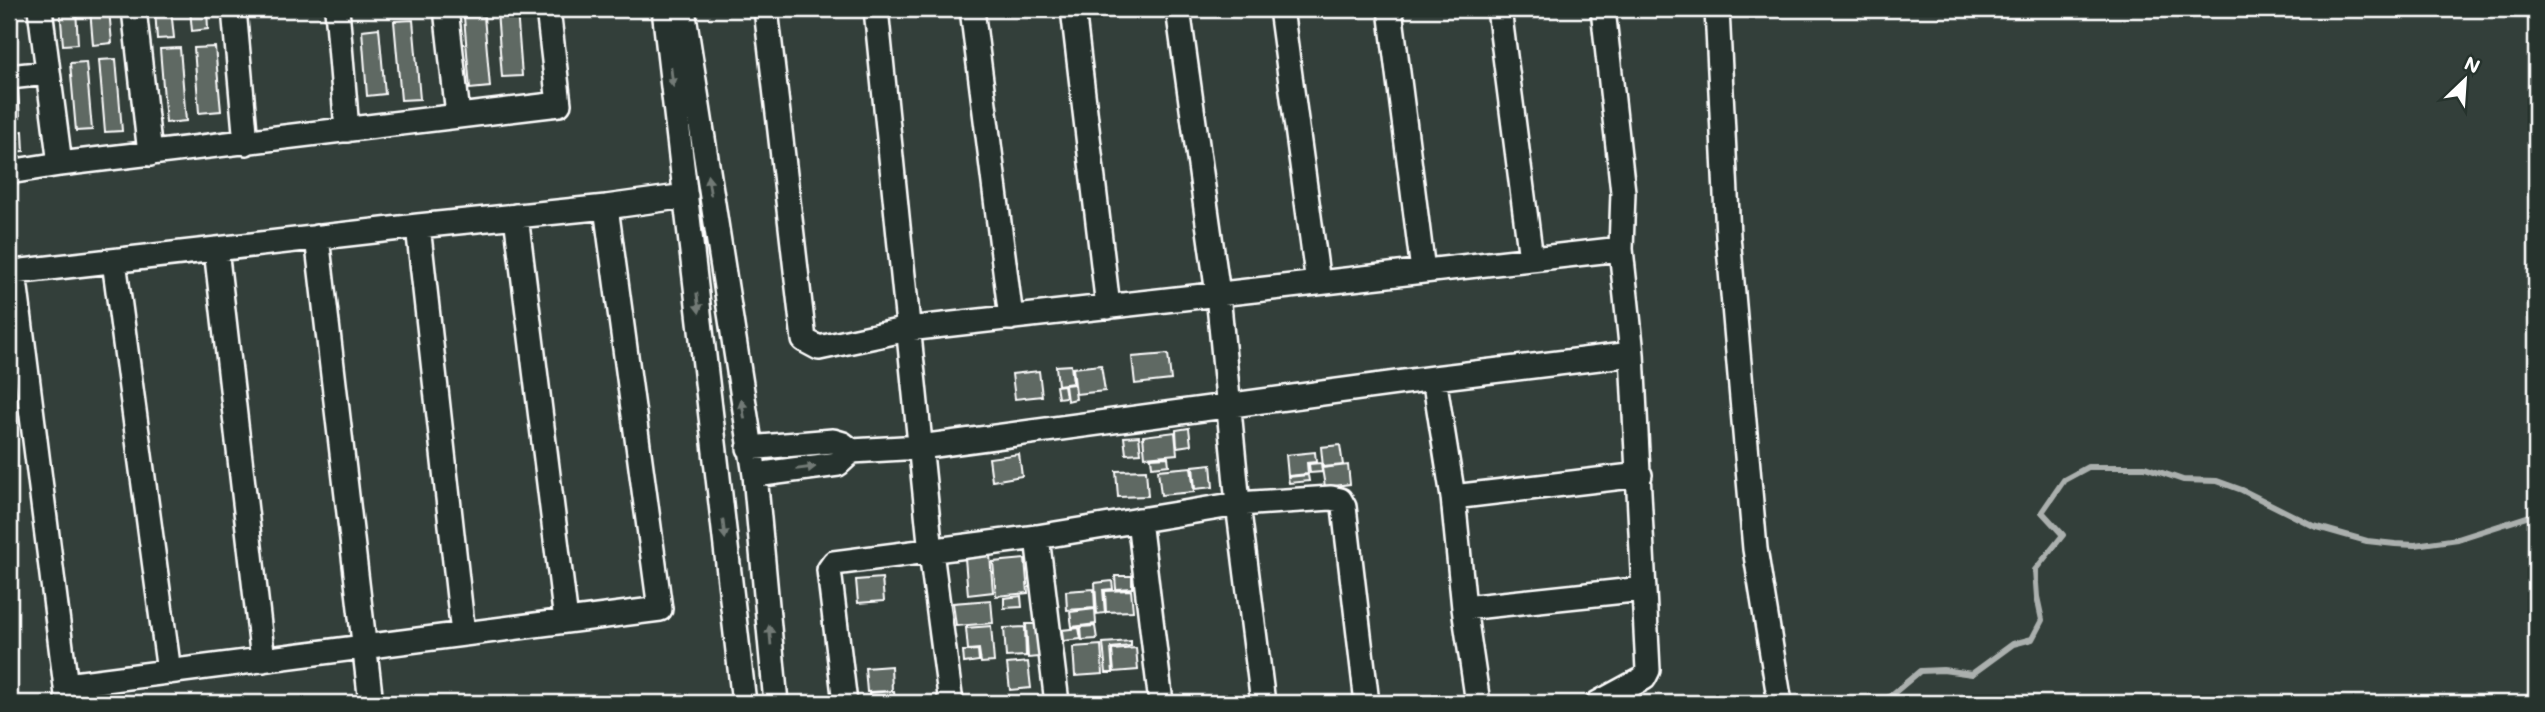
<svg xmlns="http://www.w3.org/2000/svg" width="2545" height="712" viewBox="0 0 2545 712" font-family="Mali,sans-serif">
<rect width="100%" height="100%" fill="#333f3a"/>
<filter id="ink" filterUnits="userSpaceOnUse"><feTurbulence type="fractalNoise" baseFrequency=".0143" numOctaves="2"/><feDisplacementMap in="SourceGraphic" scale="14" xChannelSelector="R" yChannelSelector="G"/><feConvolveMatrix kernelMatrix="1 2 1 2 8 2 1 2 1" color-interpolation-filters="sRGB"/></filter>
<g filter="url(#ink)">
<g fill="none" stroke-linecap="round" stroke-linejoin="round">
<!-- stream -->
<path stroke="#abb0ae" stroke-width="6" d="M1882,703L1920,671L1943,670L1972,674L2013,644L2032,639L2042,620L2037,597L2035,570L2063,535L2042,512L2064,480L2088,467H2145L2183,480L2217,481L2242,490L2314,526L2367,541L2395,544L2415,545L2458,539L2536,514"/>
</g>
<!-- building -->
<path fill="#5f6964" stroke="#fff" stroke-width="2" d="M60,9H76L78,44L63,45Z
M90,9H109L112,43L93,45Z
M155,9H171L174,38L157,39Z
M190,9H207L208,29L192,31Z
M517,10L522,76L502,77L497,11Z
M484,16L490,87L470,89L464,17Z
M413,20L420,99L401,100L394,21Z
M379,28L385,94L367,96L362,30Z
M215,47L221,111L199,113L194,48Z
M180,48L186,121L166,123L160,49Z
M116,59L122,131L105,132L99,60Z
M86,62L92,130L76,131L70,63Z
M18,89L20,118L9,119V90Z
M23,131L24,151L9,152V132Z
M1168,354L1171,380L1135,384L1132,357Z
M1071,365L1073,383L1058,385L1056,366Z
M1101,365L1105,391L1076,394L1073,368Z
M1039,371L1042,396L1015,399L1012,374Z
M1074,384L1076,399L1067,401L1065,385Z
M1064,385L1066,397L1058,398L1056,386Z
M1189,428L1191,445L1177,447L1176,430Z
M1175,432L1177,454L1145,457L1143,436Z
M1139,436L1141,453L1126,454L1124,437Z
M1340,445L1343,465L1323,467L1321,447Z
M1315,452L1316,462L1307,463L1308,474L1288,476L1286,455Z
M1019,454L1022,476L992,481L989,458Z
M1168,457L1169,465L1152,467L1151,458Z
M1321,463L1322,472L1310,473L1309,464Z
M1211,464L1213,487L1195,489L1193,466Z
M1348,465L1350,484L1325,487L1322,468Z
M1191,467L1194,492L1161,495L1158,470Z
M1146,470L1148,496L1118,497L1116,471Z
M1308,475L1309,481L1289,483L1288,477Z
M990,555L993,592L968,595L965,558Z
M1025,559L1028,593L996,596L993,562Z
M1115,576H1132V588L1116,589Z
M882,578L884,601L858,603L856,580Z
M1112,581L1113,589L1103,590L1105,613L1097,614L1095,583Z
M1094,589L1095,608L1067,610L1066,591Z
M1131,590L1133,611L1106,612L1105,591Z
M1021,596L1022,607L1004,608V598Z
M991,600L993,623L956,626L953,603Z
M1095,609L1096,624L1072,627L1070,612Z
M1026,624H1037L1039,657L1028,658Z
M991,626L994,662L981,663L979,649L968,650L966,628Z
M1095,626L1097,639L1082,640L1081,627Z
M1025,627L1026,656L1006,657L1004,628Z
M1079,628L1081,639L1063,641L1062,630Z
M1131,641V646L1111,648L1113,673H1106L1103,643Z
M1101,645L1103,674L1075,676L1073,647Z
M1136,648L1138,670L1114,672L1112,650Z
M978,650L979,661L964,663L963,651Z
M1028,662L1031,688L1010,690L1007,664Z
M891,666L892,691L867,692L865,668Z
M894,691L895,703H869V693Z"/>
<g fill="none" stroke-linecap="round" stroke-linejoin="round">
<!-- street casing -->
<g stroke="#fff" stroke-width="28">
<path id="street" d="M40,9L60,164
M134,9L150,154
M234,9L246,143
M337,9L347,130
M446,9L458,115
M664,9L744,703
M683,9L755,475L776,703
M766,9L804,340L819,348L908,329L1621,249
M876,9L931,552L951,703
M972,9L1011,318
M1073,9L1108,307
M1178,9L1218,294L1238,504L1263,703
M1281,9L1318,283
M1390,9L1423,271
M1499,9L1531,259
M1717,9L1728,236L1755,549L1780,703
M9,77L47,73
M9,172L60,164L559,104L548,9
M516,216L566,621
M418,226L463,634
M317,237L371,703
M216,249L263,660
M114,261L169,672
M1434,378L1453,497L1464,608L1478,703
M749,448L833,441L843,444L852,451L920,447L1434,378L1632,354
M755,475L838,464L852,451
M1453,497L1640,475
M1139,520L1161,703
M1037,537L1057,703
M1464,608L1643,589
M66,685L660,609L606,207
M68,703L14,272L418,226L606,207L686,196
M845,703L829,570L834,563L1037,537L1238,504L1331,498L1340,500L1344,507L1367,703
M1598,703L1644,678L1648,670L1632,354L1621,249L1623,192L1603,9"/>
</g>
<!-- street -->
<use href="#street" stroke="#26332d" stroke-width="23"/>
</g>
<!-- one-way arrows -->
<defs><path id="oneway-solid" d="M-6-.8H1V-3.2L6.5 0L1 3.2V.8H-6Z" transform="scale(1.75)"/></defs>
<g fill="#727a76">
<use href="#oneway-solid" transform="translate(672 77) rotate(83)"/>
<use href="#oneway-solid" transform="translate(709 185) rotate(-99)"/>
<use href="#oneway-solid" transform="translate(698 303) rotate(83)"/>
<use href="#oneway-solid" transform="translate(743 409) rotate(-99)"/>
<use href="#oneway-solid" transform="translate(806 468) rotate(-8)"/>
<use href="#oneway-solid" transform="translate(724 529) rotate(83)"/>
<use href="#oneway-solid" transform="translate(770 635) rotate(-95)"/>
</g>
</g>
<!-- margin -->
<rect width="2545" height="712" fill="none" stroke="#26332d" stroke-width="35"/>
<rect x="18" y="18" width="2510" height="677" fill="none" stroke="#fff" stroke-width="2.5" filter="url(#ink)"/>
<!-- north arrow -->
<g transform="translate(2465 80) rotate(25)" stroke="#26332d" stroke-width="5" paint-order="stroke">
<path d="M0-5L12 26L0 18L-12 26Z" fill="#ffffff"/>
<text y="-10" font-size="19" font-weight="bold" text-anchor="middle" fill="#ffffff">N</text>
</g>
</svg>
